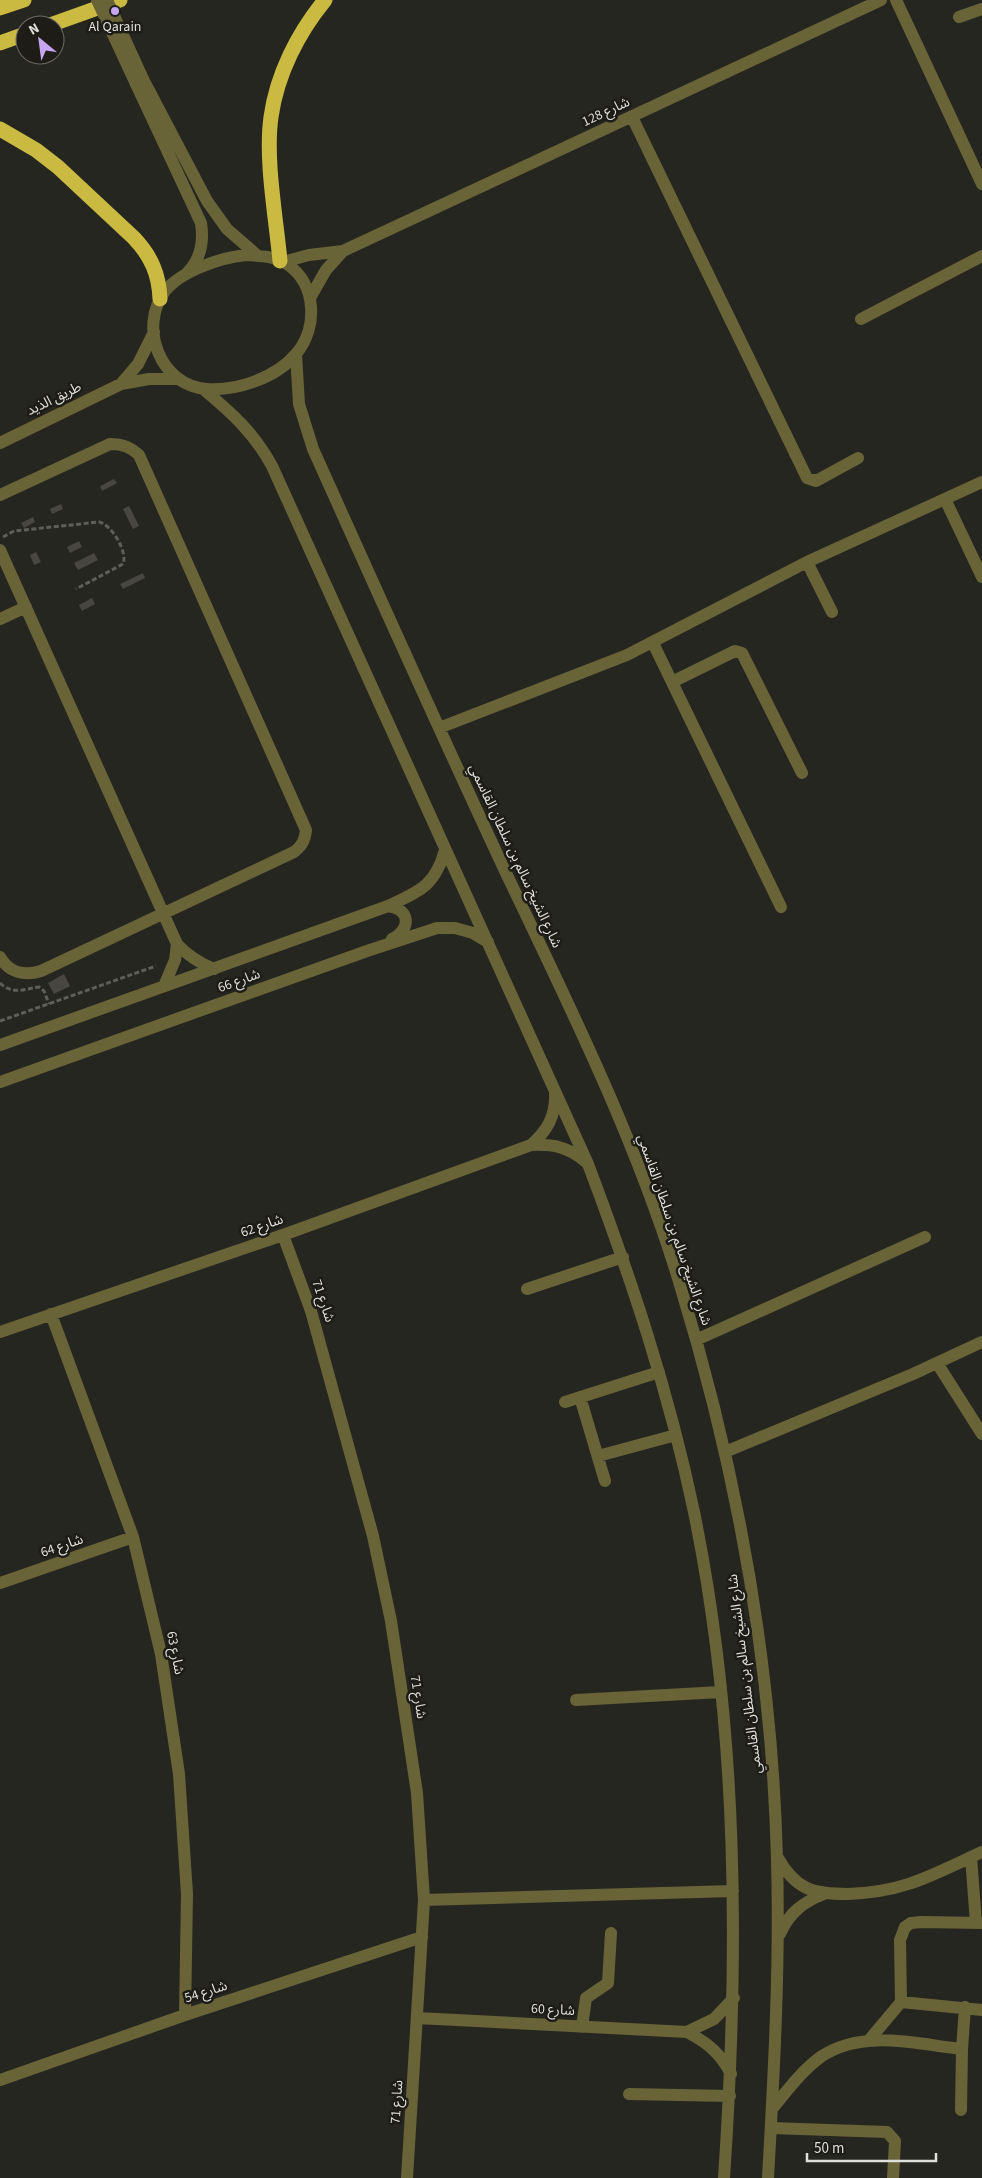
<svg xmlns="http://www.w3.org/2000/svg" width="982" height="2178" viewBox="0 0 982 2178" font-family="'Source Sans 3','Noto Sans Arabic',sans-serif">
<rect width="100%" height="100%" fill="#262620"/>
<!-- building -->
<path fill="#474640" d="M114,479L117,483L102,491L100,486Z
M61,504L63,509L52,514L50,509Z
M129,506L139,526L133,529L123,509Z
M33,517L35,522L24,528L21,523Z
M79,541L82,547L70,553L67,547Z
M36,552L41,562L34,565L30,555Z
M94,553L98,560L78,570L74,563Z
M143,573L145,578L123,589L120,584Z
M92,598L95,604L82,611L79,605Z
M64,974L70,986L54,994L48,983Z"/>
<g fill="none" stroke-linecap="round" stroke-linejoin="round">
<!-- path -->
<path stroke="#5f5f5a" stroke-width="3" stroke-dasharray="5 2.5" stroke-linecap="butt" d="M3,537L14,531L99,522C112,525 128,552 123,564L76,589
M0,983C13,995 24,989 39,987L44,991L49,1004
M0,1021L156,966"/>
<!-- minor -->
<path stroke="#696438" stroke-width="12" d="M896,0L982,184
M959,17L982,9
M143,79L207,201L227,229L258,256
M136,84L201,223C204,242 201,259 187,273
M632,117L807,478L816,481L858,458
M247,255C260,256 275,256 287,264C317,284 318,328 296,354C276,378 237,391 207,389C160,386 138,327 165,291C181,271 222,257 247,255Z
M283,262L309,255L343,251L881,0
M310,298L326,270L343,251
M861,319L982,256
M296,354L299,404L313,449C377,591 440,732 506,873C570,1007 637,1142 680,1285C737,1471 772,1664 777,1859C780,1965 774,2072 768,2178
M121,384L138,364L154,332
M203,389C232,413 254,433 272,466L588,1164C631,1278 669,1392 694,1512C739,1731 739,1956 724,2178
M0,443L121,384L149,379H178
M0,495L110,444C123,444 130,447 139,455L306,830C305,840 302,846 294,852L41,971C25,976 9,973 0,957
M945,499L982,577
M0,550L177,944C188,956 199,963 214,969
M807,562L832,612
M0,619L26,607
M653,643L781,907
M672,682L735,651L742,653L802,773
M439,728L627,655L807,562L982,482
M388,906C411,909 411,930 392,939
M164,986L175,960L177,944
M0,1045L388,906C420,891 435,886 445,850
M0,1082L367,951L437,928H455L473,933L488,942
M531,1145C547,1131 556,1116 555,1093
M283,1235L311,1311L373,1536L391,1621L417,1793L424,1900L407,2178
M527,1289L623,1257
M51,1314L133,1537L161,1654L179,1774L187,1894L185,2015
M0,1332L283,1235L531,1145C553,1144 569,1147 586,1162
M696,1340L925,1237
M937,1363L982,1434
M580,1397L605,1481
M565,1402L659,1372
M725,1452L913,1374L982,1342
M598,1456L676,1435
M0,1583L133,1537
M576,1700L721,1692
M971,1857L976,1923
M778,1858C796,1890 813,1894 848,1894C905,1892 932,1875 982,1852
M424,1900L733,1891
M780,1934C789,1913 803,1902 824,1894
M901,2002L982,2010
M417,2018L687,2032C708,2043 721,2054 731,2074
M582,2027L586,1998L608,1983L611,1933
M687,2032L714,2019L734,1998
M870,2039L901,2002L900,1940L905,1927L911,1923L921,1922L982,1923
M0,2080L185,2015L422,1937
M629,2094L730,2096
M772,2109C787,2091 802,2070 822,2056C863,2029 916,2044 962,2049
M961,2110L962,2049L965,2007
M771,2128L887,2132L895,2141L893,2178"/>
<!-- highway -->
<path stroke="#caba41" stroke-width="15" d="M0,8L24,0
M50,25L120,0
M0,43L25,34
M0,129L36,150L58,167L134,238C151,256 159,274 160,299
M280,261C276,217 265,160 271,117C277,74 298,33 325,0"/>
<!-- minor-bridge -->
<path stroke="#696438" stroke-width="12" d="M97,0L136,84
M107,0L143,79"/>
</g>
<!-- markers -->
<circle fill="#c6a6f0" stroke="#1d1c17" stroke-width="2" cx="115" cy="11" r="5"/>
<g text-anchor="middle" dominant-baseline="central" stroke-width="5" stroke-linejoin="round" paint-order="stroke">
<!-- poi labels -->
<g font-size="14" fill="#dfdfdb" stroke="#1d1c17">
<text x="115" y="27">Al Qarain</text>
</g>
<!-- street labels -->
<g font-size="14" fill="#dfdfdb" stroke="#1d1c17">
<text transform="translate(606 112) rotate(-25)">شارع 128</text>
<text transform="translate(54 399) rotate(-26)">طريق الذيد</text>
<text transform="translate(515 856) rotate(65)">شارع الشيخ سالم بن سلطان القاسمي</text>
<text transform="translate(239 981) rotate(-20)">شارع 66</text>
<text transform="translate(262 1226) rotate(-19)">شارع 62</text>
<text transform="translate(674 1230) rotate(71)">شارع الشيخ سالم بن سلطان القاسمي</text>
<text transform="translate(323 1301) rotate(71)">شارع 71</text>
<text transform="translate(62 1546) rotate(-19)">شارع 64</text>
<text transform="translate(175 1653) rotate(79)">شارع 63</text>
<text transform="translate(745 1674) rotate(-97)">شارع الشيخ سالم بن سلطان القاسمي</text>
<text transform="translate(418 1697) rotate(81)">شارع 71</text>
<text transform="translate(206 1992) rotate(-18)">شارع 54</text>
<text transform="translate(553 2010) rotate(3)">شارع 60</text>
<text transform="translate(397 2102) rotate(-86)">شارع 71</text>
</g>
</g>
<!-- north arrow -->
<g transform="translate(40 40) rotate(331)"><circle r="24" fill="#1d1c17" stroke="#6b6a65"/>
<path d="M0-4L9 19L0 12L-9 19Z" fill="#c6a6f0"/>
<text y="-8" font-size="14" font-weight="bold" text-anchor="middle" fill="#dfdfdb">N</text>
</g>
<!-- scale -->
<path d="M807 2153v8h129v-8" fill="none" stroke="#dfdfdb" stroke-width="2.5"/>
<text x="814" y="2153" font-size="15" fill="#dfdfdb" stroke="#1d1c17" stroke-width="4" paint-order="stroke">50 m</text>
</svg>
